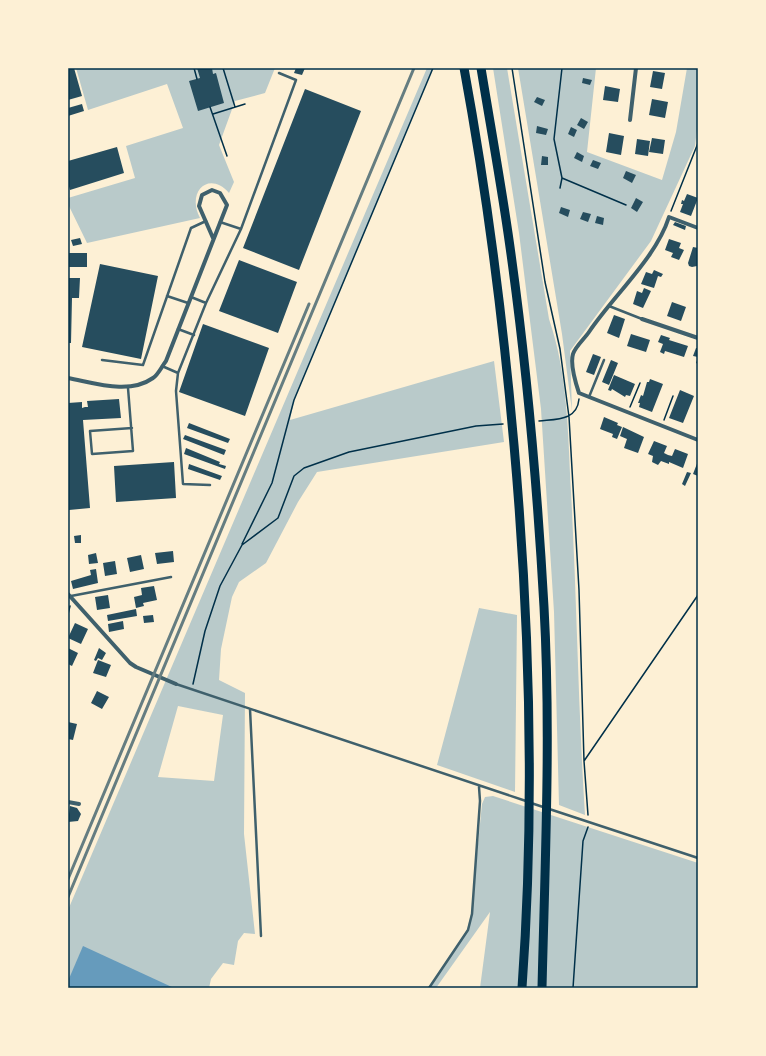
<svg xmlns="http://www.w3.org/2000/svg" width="766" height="1056" viewBox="0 0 766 1056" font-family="'Golos Text',sans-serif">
<rect width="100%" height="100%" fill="#fdf0d5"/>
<!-- green -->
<path fill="#b9caca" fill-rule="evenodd" d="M76,68H275L265,93L235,101L219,145L234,182L229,193C209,170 186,192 200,218L87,243L68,204V198L135,178L126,146L183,128L167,84L88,110Z
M427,68H433L294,400L290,420L494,361L504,442L317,472L298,502L266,563L239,582L232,597L221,649L219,680L245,693L244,834L255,934L244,933L238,941L234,965L223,963L211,979L209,988H68V910ZM178,706L223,715L214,781L158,777Z
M493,68H507L549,319C568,374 568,435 571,492C577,600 578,708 585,815L559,805L554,612L541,409L519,233Z
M518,68H596L587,152L662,180L676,132L687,68H698V121L695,146L651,241L570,351L572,411L562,334Z
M479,608L517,615L515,792L437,765Z
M493,796L698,863V988H480L490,912L436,988H428L467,930L471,914L482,804L485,797Z"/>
<!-- water -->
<path fill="#669bbc" d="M83,946L174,988H68V981Z"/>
<!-- building -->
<path fill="#264d5e" d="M68,68H74L82,96L68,100Z
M197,68H212L213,74L216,73L224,103L198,111L189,81L200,78Z
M296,68H305L302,75L294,73Z
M653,71L665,73L662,89L650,87Z
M583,78L592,80L590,85L582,83Z
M605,86L620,89L618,102L603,100Z
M305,89L361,111L299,270L243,248Z
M537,97L545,100L542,106L534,102Z
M652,99L668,102L665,118L649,115Z
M82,104L84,111L68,116V108Z
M581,118L588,122L584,129L577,125Z
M537,126L548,129L546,135L536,133Z
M571,127L577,130L574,137L568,134Z
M609,133L624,136L621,155L606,152Z
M652,138L665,140L663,154L649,152Z
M637,139L650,141L648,156L635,154Z
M117,147L124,173L70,190L68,183V161Z
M577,152L584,156L582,162L574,158Z
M542,156L548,157V165H541Z
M593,160L601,163L598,169L590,166Z
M626,171L636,175L632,183L623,178Z
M687,194L698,198L691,216L680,212L683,204H681L682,200L684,201Z
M636,198L643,202L637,212L631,208Z
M561,207L570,210L568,217L559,213Z
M583,212L591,214L588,222L580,219Z
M597,216L604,218L603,225L595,223Z
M675,222L686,226L685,230L673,225Z
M80,238L82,244L73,246L71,240Z
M669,239L681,243L679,248L684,250L679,260L671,257L673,253L665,250Z
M693,247L698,248V263L697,266L692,267L689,266L688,263Z
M68,253H87V267H68Z
M239,260L297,282L278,333L219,311Z
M100,264L158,276L141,359L82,347Z
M654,270L663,274L661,277L658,276L654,288L641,284L646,272L652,274Z
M68,278H80L79,298H72L71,343H68Z
M644,288L651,291L643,308L633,304L637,291L642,293Z
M672,302L686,307L681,321L667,316Z
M614,315L625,319L619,338L607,333Z
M203,324L269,348L245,416L179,392Z
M631,334L650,340L646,352L627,346Z
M661,335L670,338L669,340L688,346L684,357L665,351L664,354L660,352L663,344L658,342Z
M696,348H698V364L696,363L698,357L693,356Z
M593,354L601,357L594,375L586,372Z
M611,360L618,363L609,385L602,382Z
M614,375L635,384L630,396L626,395L625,397L612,389L611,391L608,390Z
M650,379L663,384L652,412L639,407L640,403H638L641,395L643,396L647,382H649Z
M680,390L694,396L683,423L669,418Z
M119,399L121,418L83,420L90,508L69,510L68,403L82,402V408L85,407H88L87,401Z
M604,417L618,423L617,425L622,427L617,439L612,437L613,434L600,429Z
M189,423L230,439L228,443L187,428Z
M623,427L644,437L638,453L624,448L627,439L620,436Z
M185,435L226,450L224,455L183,439Z
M654,441L667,446L664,453L668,455L672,456L675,449L688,454L683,468L669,462V464L661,461L658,465L652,462L653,456L648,454Z
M186,448L220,462L219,464L226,466L225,469L184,454Z
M698,461V476L693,474Z
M174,462L176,498L116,502L114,466Z
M189,464L222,476L220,480L188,469Z
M687,472L691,473L685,486L682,484Z
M81,535V543H75L74,536Z
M173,551L174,562L157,564L155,553Z
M96,553L98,563L89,564L88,555Z
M141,555L144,569L130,572L127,558Z
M115,561L117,574L105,576L103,563Z
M96,569L98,583L73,589L71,581L91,575L90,570Z
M154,586L157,600L143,603L144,606L136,608L134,597L142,595L141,588Z
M108,595L110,608L97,610L95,597Z
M136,609L137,616L108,621L107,615Z
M153,615L154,622L144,623L143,616Z
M123,621L124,629L109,632L108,624Z
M75,623L88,629L81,644L68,638Z
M68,648L78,653L72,666L68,664Z
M99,648L106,653L102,660L98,658L96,661L94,660Z
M98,660L111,665L106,677L93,673Z
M97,691L109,697L102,709L91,703Z
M68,722L77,724L73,740L68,739Z
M70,806L77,808L81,814L78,821L68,822Z"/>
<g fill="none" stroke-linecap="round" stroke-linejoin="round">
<!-- path -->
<path stroke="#003049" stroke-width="1.5" d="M194,68L197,79
M223,68L235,107
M512,68L545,282L560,349L569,417L579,590L584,761L588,815
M562,68L554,139L562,178L626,205
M210,107L227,156
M213,114L245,104
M560,188L562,178
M671,211L698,143
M630,407L640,383
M664,420L673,396
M539,421C556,419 577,421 579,399
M242,544L272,483L294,400L433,68
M68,614L70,606
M193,684L205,631L220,586L242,545L278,518L294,476L304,468L349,452L476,426L503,424
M584,761L698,595
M573,988L583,841L588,827"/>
<!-- service -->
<path stroke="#3f606c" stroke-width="2.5" d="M220,222L241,229L296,80L279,73
M167,296L188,303
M191,297L206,303
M609,306L642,319
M178,329L194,335
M102,360L143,365L191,228L206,221
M162,366L178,373
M128,388L133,451L92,454L90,431L132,428
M589,397L604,360
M210,485L183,484L176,391L178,373L206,303L241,229
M71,596L171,577
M176,684L526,801
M250,709L261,936
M531,803L698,858
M429,988L468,930L472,914L480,801L479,787"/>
<!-- minor -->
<path stroke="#3f606c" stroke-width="4" d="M630,120L636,68
M698,228L669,217C656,258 614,295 589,332C585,338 575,347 573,354C570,364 576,384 579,393L698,440
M642,319L698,338
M68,378C95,383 129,395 153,378C158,375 162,366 166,361L227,205L220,193L212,190L202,195L199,206L213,238
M68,594L130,663L136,667L176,684
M68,802L79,804"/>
<!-- motorway -->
<path stroke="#003049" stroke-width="9" d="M464,68C487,193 503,319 514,445C530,626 535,807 522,988
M481,68C490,123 500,178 508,233C526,357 537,482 544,607C551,734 545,861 542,988"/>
<!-- rail -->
<path stroke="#657d81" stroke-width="3" d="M68,879L309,304
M68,897L414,68"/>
</g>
<!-- border -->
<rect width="766" height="1056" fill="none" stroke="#fdf0d5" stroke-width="138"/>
<rect x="69" y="69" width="628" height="918" fill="none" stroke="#003049" stroke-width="1.5"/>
</svg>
